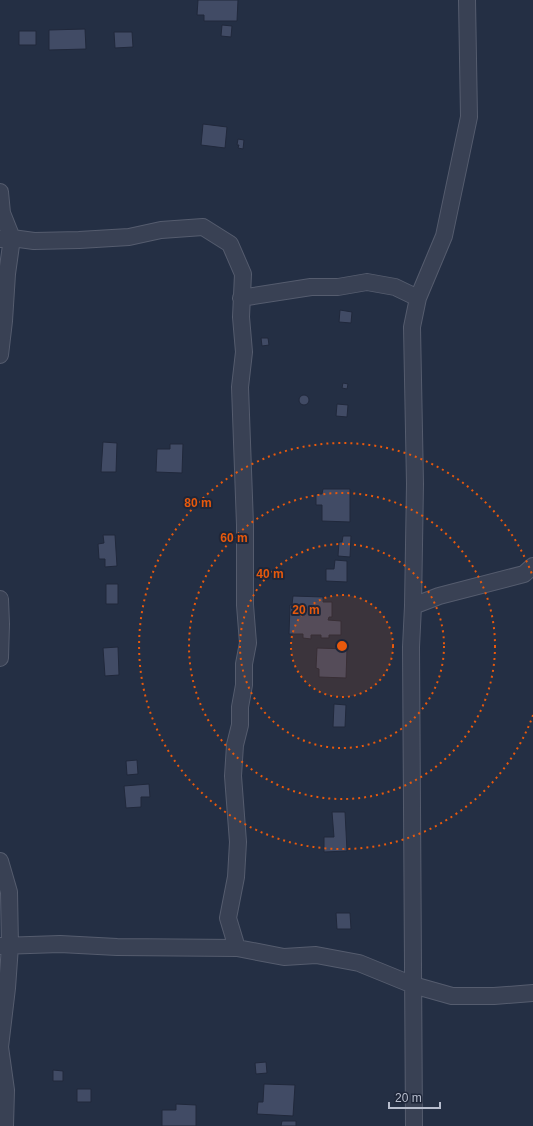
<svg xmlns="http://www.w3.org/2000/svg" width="533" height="1126" viewBox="0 0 533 1126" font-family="Arial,sans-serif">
<rect width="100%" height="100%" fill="#242f44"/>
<!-- building -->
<path fill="#414b65" stroke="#20283b" d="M198,0H238L237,21H204V15H197Z
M222,25L232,26L231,37L221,36Z
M85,29L86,49L49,50V30Z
M19,31H36V45H19Z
M114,32H132L133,47L115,48Z
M203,124L227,127L225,148L201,145Z
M238,139L244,140L243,149L238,148L239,145H237Z
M340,310L352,312L351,323L339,322Z
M261,338H268L269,345L262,346Z
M343,383L348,384L347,389L342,388Z
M299 400a5 5 0 1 1 10 0a5 5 0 1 1-10 0Z
M337,404L348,405L347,417L336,416Z
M103,442L117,443L116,472H101Z
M170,444H183L182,473L156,472L157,449H170Z
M323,489H350V522L322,521V505H316V494H322Z
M103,535H115L117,566L105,567V559H99L98,544L104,543Z
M343,536H351L350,557L338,556L339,542H342Z
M335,560L347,561V582L326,581V569H334Z
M106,584H118V604H106Z
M293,596L323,597V602H332V617H329L328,620L341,621V635H329V638H321V635H311V639L303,638V634H289L290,605H292Z
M118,647L119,675L105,676L103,648Z
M317,648L347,649L346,678L319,677V669L316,668Z
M334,704L346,705L345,727H333Z
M137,760L138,774L127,775L126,761Z
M149,784L150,797H141V807L126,808L124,786Z
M332,812H345L347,851L324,852V837H334Z
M336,913H350L351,929H337Z
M266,1062L267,1073L256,1074L255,1063Z
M53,1070L63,1071V1081H53Z
M264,1084L295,1085L293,1116L257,1114L258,1102H263Z
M77,1089H91V1102H77Z
M176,1104L196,1105V1126H162V1110H176Z
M282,1121H296V1126H281Z"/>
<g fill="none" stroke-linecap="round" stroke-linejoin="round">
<!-- minor casing -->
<g stroke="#555c6e" stroke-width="18">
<path id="minor" d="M0,192L2,213L12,238L7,274L4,321L0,355
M0,239L12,238L34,241L79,240L129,237L161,230L203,227L230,244L243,274L241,317L244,352L240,387L245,525V605L248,643L244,664V685L240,707V725L235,745L233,776L238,842L236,877L228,918L237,948
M241,298L311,287H338L367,282L395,287L418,298
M0,599L1,624L0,658
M413,606L439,596L524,574L533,566
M0,861L9,892L10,946L7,988L0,1047L6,1090L5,1126
M0,946L60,944L117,947L237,948L284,957L316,955L359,963L413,985L452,996H494L533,993
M414,1126L411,647L413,606L415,484L412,327L418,298L444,236L469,117L467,0"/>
</g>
<!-- minor -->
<use href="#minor" stroke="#394154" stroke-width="16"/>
</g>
<!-- distance rings -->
<circle cx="342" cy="646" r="51" fill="#e8590c" fill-opacity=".12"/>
<g fill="none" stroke="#e8590c" stroke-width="2" stroke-dasharray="2 4">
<circle cx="342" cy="646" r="51"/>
<circle cx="342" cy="646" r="102"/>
<circle cx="342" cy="646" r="153"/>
<path d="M533 715A203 203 0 1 1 533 577"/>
</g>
<circle cx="342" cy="646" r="6" fill="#e8590c" stroke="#1e2639" stroke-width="2"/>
<g font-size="12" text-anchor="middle" font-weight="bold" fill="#e8590c" stroke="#1e2639" stroke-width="4" stroke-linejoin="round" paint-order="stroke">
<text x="198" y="507">80 m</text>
<text x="234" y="542">60 m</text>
<text x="270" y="578">40 m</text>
<text x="306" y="614">20 m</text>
</g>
<!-- scale -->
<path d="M389 1102v6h51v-6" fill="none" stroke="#b7bdcd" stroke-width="2"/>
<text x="395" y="1102" font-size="12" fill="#b7bdcd" stroke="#1e2639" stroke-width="3" paint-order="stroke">20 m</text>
</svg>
